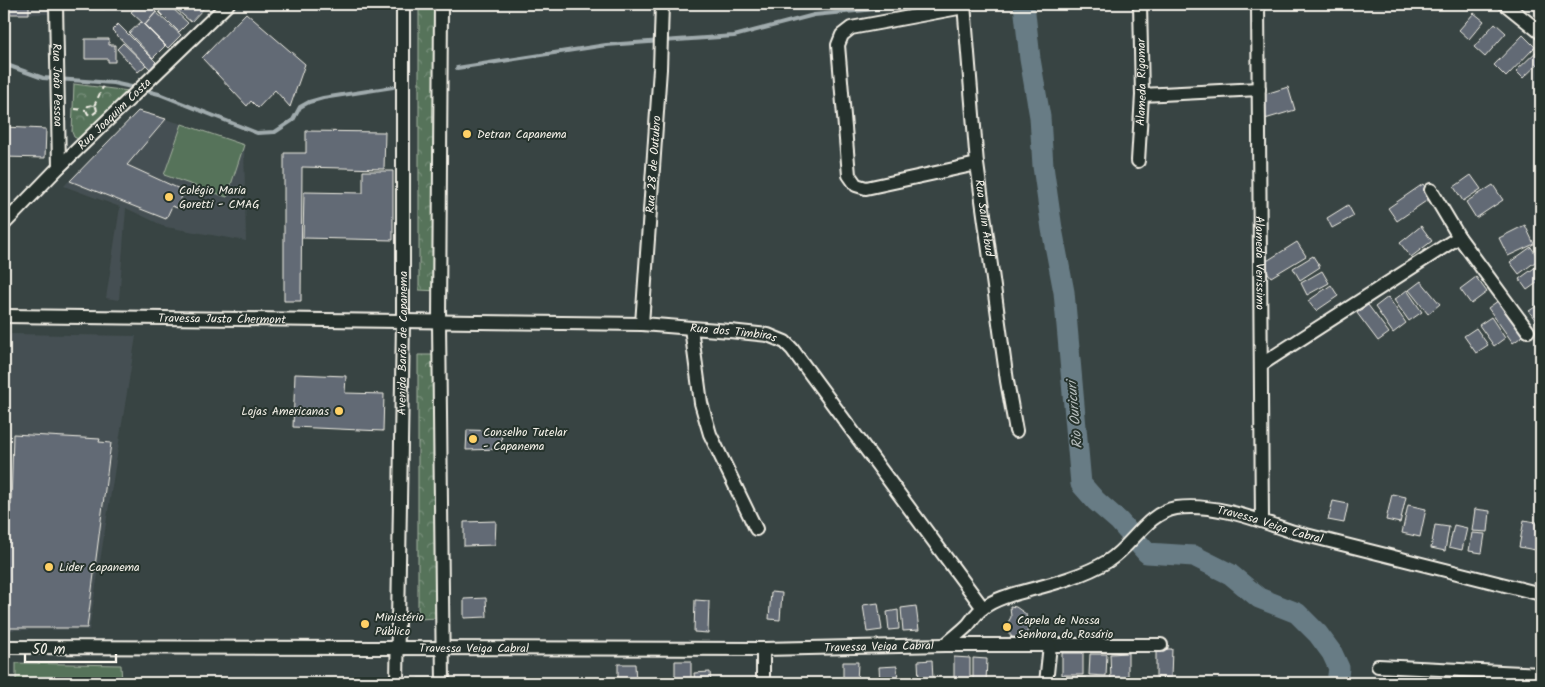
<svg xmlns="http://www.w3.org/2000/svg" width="1545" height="687" viewBox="0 0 1545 687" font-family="Kalam,sans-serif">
<defs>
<pattern id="forest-crowns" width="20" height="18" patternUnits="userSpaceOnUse" patternTransform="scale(1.25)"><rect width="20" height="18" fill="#56735a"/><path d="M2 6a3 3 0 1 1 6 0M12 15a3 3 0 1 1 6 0" fill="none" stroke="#778e7a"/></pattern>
</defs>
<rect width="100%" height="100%" fill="#384443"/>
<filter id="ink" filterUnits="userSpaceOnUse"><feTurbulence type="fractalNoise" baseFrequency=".02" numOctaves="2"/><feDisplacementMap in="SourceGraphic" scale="10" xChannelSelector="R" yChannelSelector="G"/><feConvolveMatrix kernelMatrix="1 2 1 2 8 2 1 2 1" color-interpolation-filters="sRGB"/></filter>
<g filter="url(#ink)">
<!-- built -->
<path fill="#455052" d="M4,4H49V14H4Z
M138,111L182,124L244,145L246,241L166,227L126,208L119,300L106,298L120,207L64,186Z
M11,334L136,336L89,630H4V344Z"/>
<!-- forest -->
<path fill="url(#forest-crowns)" stroke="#a5b2a1" d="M419,4H437L439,291L419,290Z
M74,84L129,91L132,92L82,139H78L74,137L72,132Z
M418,355H438V618L418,619Z
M418,678H438V683H418Z"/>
<!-- garden -->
<path fill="#56735a" stroke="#a5b2a1" d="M182,124L244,145L227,197L164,175Z
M16,663L121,665L122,683H16Z"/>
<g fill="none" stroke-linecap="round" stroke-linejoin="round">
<!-- stream -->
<path stroke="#a0abad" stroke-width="4" d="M4,64L43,78L113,83L136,88
M457,68L606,45L734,36L814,15L927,4
M143,90L159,94L257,133L275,132L293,120L300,107L309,102L323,98L393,87"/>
<!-- river -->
<path stroke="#687c85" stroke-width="21" d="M1024,4L1030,59L1040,117L1043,166L1052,229L1064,292L1081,484L1096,501L1119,521L1147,553L1194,556L1230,574L1259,598L1297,613L1318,634L1332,653L1339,668L1337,683"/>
</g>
<!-- building -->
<path fill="#626b75" stroke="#f4f1e8" d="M4,4H29V14H4Z
M81,4H105V9H81Z
M139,4H148L156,12L145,25L131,12Z
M166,4H168L188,23L179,32L159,12Z
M170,4H199L204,8L191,22Z
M156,12L181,35L168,48L145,25Z
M246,13L305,64L290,107L275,90L258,108L251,101L247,106L202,58Z
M1474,13L1484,21L1469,39L1459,30Z
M141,22L165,46L153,58L129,33Z
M1495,23L1506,33L1485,57L1474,47Z
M118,24L156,62L150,69L112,30Z
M1523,35L1535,47L1506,77L1494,65Z
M85,39H109V45H115V62H108V59H85Z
M123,43L146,65L138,72L117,49Z
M1540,48L1541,61L1523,78L1516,71Z
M1288,87L1295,110L1265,119L1259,96Z
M138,111L166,119L127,165L184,191L177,208L172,206L166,219L70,181Z
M4,127L46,129L45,158L4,157Z
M306,131L385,132L384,169L302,167L301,301H284V153H306Z
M363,171H393V240L303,238L304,192L363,193Z
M1471,175L1481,189L1463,201L1454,187Z
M1423,184L1432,197L1397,221L1388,208Z
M1493,185L1503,200L1476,218L1466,202Z
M1348,205L1354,216L1332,228L1327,218Z
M1525,225L1534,244L1508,256L1499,238Z
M1421,226L1432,241L1411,257L1400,243Z
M1297,242L1306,256L1271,277L1262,264Z
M1531,247L1539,259L1519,274L1510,262Z
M1313,256L1320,267L1300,280L1293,268Z
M1537,266L1541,272V280L1527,290L1519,279Z
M1322,271L1329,283L1307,295L1301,283Z
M1476,277L1487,292L1471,304L1460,289Z
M1421,281L1440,304L1428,314L1409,290Z
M1331,285L1338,296L1316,311L1308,301Z
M1407,290L1422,312L1409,321L1394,300Z
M1388,297L1406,323L1393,333L1375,307Z
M1502,298L1527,333L1513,343L1488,308Z
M1541,303V326L1540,327L1529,311Z
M1368,305L1389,333L1378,341L1357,313Z
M1491,317L1505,338L1494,346L1479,325Z
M1476,328L1488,345L1476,353L1464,336Z
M295,374L346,376L345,393L384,394L383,431L293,427Z
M467,430L502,431L501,449L466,450Z
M13,434L100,439L99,442L111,443L87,628H4V505H11Z
M1392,494L1406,497L1400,523L1386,520Z
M1333,501L1348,504L1344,523L1328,520Z
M1408,505L1426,509L1420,537L1402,533Z
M1475,509L1490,511L1488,532L1472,531Z
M1524,520L1541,523V551L1519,547Z
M496,521L495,545L464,546V522Z
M1435,525L1449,527L1445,551L1431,548Z
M1454,525L1467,528L1462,550L1449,547Z
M1472,533L1485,534L1482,553L1469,551Z
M771,592L782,593L780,620L769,619Z
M486,598L487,617L464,618V599Z
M695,600L709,601L708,633L694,632Z
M878,603L882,630L867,632L863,605Z
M916,606L919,630L903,631L901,608Z
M1010,606L1016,607L1026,614L1028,630L1023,638L1012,637L1005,628L1011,617Z
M898,610L899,629L889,630L887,612Z
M1156,649H1172L1171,678L1156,677Z
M1062,653H1083V675H1062Z
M1128,653V680H1111L1110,654Z
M1090,654H1107L1106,676L1089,675Z
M954,657L970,658V682H954Z
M973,658L987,659L986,683H973Z
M932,660L933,680L919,681L918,661Z
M675,661H691V683H675Z
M843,662H858L857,683H843Z
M618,664H635L636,683H618Z
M897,666L898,683H880L879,667Z
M710,672L711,683H695L694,673Z
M1063,676L1087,678L1086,683H1063Z"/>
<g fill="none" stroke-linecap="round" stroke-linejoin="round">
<!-- minor casing -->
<g stroke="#f4f1e8" stroke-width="16">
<g id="minor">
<path id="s1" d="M56,4L59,167"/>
<path d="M441,4L439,322L443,683"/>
<path id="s2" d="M964,4L977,164L1007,381L1016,431"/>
<path id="s3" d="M1258,4L1262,521"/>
<path d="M1505,4L1541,33"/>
<path d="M964,7L851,28L842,35L838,45L849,175L856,185L866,188L977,164"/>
<path d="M1142,95L1259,89"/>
<path id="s4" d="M1138,161L1142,95L1140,4"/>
<path d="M1431,190L1459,237L1528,331"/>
<path id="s5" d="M4,224L59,167L228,4"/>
<path id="s6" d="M4,316L642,324L730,331L768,335L785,342L792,349L983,608"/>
<path id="s7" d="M642,324L660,69L662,4"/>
<path d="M691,328L701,403L710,434L756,529"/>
<path d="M1262,364L1459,237"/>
<path id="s8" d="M945,645C953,638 961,632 968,625C973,619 977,612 983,608C996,598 1014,594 1029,590C1056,583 1085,575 1108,561C1132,546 1147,513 1176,508C1216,503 1257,520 1294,532L1541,594"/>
<path id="s9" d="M4,647L763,649L945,645H1161"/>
<path d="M763,649V683"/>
<path d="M1378,666L1541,674"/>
<path id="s10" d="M397,683L403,322V4"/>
<path d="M1046,683L1050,645"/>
</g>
</g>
<!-- path -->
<path stroke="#f4f1e8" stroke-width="2" stroke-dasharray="5 4" stroke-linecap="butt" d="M94,106L103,87
M75,109L86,110
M97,111L96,107L92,105L88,106L86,110L88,114L92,115L97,111H99"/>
<!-- minor -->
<use href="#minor" stroke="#26332d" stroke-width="12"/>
</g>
</g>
<!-- markers -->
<g fill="#ffd166" stroke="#26332d" stroke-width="2">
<circle cx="467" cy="134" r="5"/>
<circle cx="169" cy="197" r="5"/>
<circle cx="339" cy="411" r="5"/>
<circle cx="473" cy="439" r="5"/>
<circle cx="49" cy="567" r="5"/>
<circle cx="365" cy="624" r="5"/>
<circle cx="1007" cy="627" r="5"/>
</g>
<g text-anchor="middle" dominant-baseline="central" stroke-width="4" stroke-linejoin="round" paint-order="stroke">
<!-- street labels -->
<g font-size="12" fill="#f4f1e8" stroke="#26332d">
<text stroke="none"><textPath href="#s4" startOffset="79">Alameda Rigomar</textPath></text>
<text stroke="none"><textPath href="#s1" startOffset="81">Rua João Pessoa</textPath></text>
<text stroke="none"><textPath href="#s5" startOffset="156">Rua Joaquim Costa</textPath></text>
<text stroke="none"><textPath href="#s7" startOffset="160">Rua 28 de Outubro</textPath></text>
<text stroke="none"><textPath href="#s2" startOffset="215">Rua Salin Abud</textPath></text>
<text stroke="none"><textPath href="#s3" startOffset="259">Alameda Verissimo</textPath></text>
<text stroke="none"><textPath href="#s6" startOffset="218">Travessa Justo Chermont</textPath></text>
<text stroke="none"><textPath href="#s6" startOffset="730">Rua dos Timbiras</textPath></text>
<text stroke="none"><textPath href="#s10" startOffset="340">Avenida Barão de Capanema</textPath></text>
<text stroke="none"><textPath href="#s8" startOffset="371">Travessa Veiga Cabral</textPath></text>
<text stroke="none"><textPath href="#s9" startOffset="875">Travessa Veiga Cabral</textPath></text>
<text stroke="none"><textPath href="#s9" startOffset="470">Travessa Veiga Cabral</textPath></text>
</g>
<!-- poi labels -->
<g font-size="12" fill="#f4f1e8" stroke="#26332d" text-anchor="start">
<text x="477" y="134">Detran Capanema</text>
<text x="179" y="190">Colégio Maria<tspan x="179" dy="14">Goretti - CMAG</tspan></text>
<text x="329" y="411" text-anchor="end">Lojas Americanas</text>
<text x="483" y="432">Conselho Tutelar<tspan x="483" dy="14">- Capanema</tspan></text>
<text x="59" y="567">Lider Capanema</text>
<text x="375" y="617">Ministério<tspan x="375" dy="14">Público</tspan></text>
<text x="1017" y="620">Capela de Nossa<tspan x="1017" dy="14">Senhora do Rosário</tspan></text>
</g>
<!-- water labels -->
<g font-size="14" font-style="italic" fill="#b5bcbb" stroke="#26332d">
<text transform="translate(1075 415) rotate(-95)">Rio Ouricuri</text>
</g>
</g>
<!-- margin -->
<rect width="1545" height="687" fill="none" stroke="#26332d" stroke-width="20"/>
<rect x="10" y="10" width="1525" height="667" fill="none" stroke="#f4f1e8" stroke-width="2" filter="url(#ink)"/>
<!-- scale -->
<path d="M25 654v8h91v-8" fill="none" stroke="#f4f1e8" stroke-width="2.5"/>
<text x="32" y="654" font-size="15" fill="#f4f1e8" stroke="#26332d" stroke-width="4" paint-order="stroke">50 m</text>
</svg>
